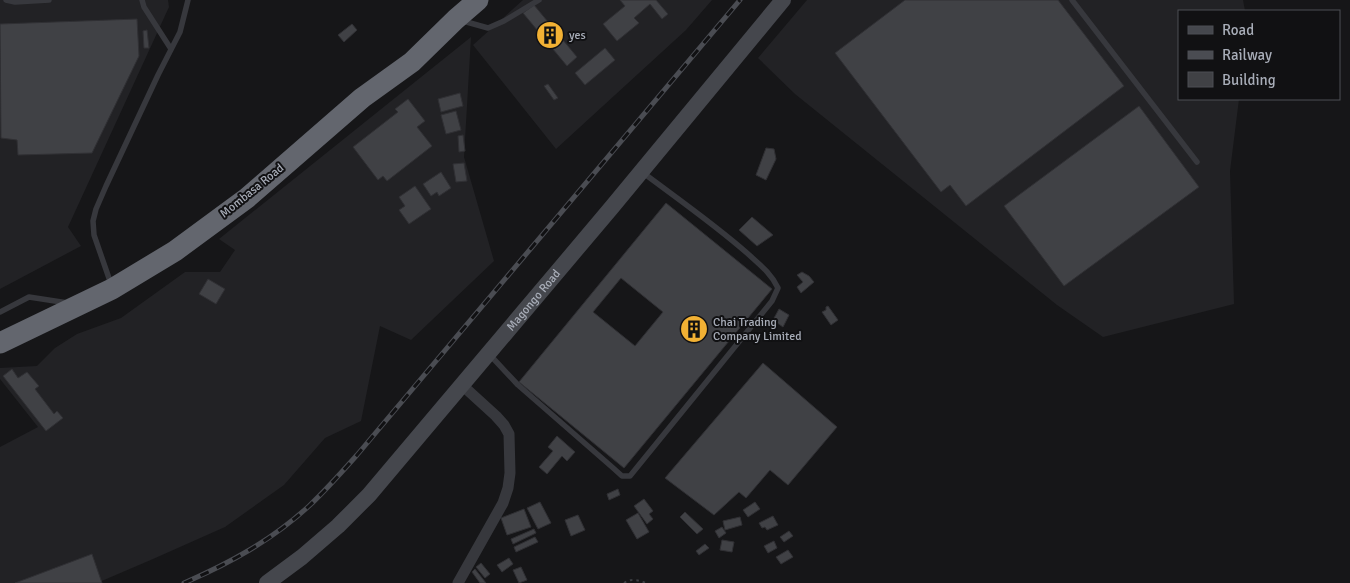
<svg xmlns="http://www.w3.org/2000/svg" width="1350" height="583" viewBox="0 0 1350 583" font-family="Signika,sans-serif">
<rect width="100%" height="100%" fill="#161618"/>
<!-- built -->
<path fill="#222225" d="M0,0H168L169,7L68,227L81,246L0,289Z
M523,0H712L686,30L556,149L473,45Z
M807,0H1243L1245,11H1179V99H1239L1230,171L1234,304L1103,337L1057,305L795,94L758,58Z
M471,37L464,157L494,261L411,340L380,326L361,421L325,438L284,485L225,527L153,559L97,583H0V447L38,427L0,379V368L37,366L55,348L77,334L121,318L185,272H220L235,250L219,239Z"/>
<!-- building -->
<path fill="#404145" stroke="#303034" fill-rule="evenodd" d="M620,0H656L668,14L662,19L650,4L634,18L639,23L617,41L603,24L625,6Z
M905,0H1058L1124,86L966,206L950,185L941,192L835,53Z
M534,5L577,57L567,66L523,13Z
M137,19L139,56L92,153L18,155L17,140L1,138L0,24Z
M352,24L357,30L344,42L338,35Z
M147,30L149,48H144L143,31Z
M605,48L615,60L585,85L575,73Z
M548,84L558,98L554,100L544,86Z
M460,93L463,106L441,112L438,99Z
M408,99L425,121L417,127L432,146L387,181L383,176L378,180L353,147L398,112L395,109Z
M1139,106L1199,187L1064,286L1004,206Z
M456,111L461,130L446,134L441,115Z
M463,135L465,151L459,152L458,136Z
M766,148L774,149L776,159L766,180L756,175Z
M464,163L467,181L456,182L453,164Z
M441,172L451,188L439,196L437,192L431,196L423,184Z
M415,186L431,209L409,224L399,210L405,206L399,197Z
M666,203L772,289L624,468L519,382ZM621,278L663,312L635,346L593,312Z
M752,217L773,235L757,246L739,230Z
M802,272L809,276L814,282L801,293L797,287L803,282L797,275Z
M208,279L225,289L216,304L199,294Z
M828,306L838,320L831,325L822,312L826,310V307Z
M779,309L789,315L783,327L773,320Z
M763,363L837,427L788,485L770,470L746,498L739,492L714,515L665,478Z
M12,369L18,378L27,372L39,386L35,389L54,414L57,411L63,418L46,431L3,376Z
M557,436L575,452L567,461L562,456L547,474L539,467L553,451L548,447Z
M618,489L620,495L609,500L607,494Z
M644,499L653,511L649,514L653,519L647,524L634,506Z
M540,502L551,523L538,529L527,508Z
M755,502L760,509L748,517L743,510Z
M524,509L531,527L507,535L501,518Z
M685,512L703,529L697,534L680,517Z
M638,513L649,532L637,539L626,520Z
M578,515L585,530L571,536L565,520Z
M773,516L778,525L767,530L765,527L762,528L759,523Z
M740,517L742,525L725,530L723,521Z
M722,527L726,533L719,538L715,531Z
M534,529L536,533L513,544L511,539Z
M789,531L793,536L784,542L780,537Z
M535,537L538,542L516,552L514,547Z
M722,540L734,542L732,552L720,550Z
M774,541L777,548L768,553L764,546Z
M705,544L709,548L699,555L696,551Z
M788,550L793,557L781,564L776,557Z
M92,554L102,583H15Z
M509,558L513,564L502,572L497,565Z
M481,563L490,574L485,578L476,567Z
M521,567L527,580L519,583L513,570Z
M475,569L486,583H480L472,572Z"/>
<g fill="none" stroke-linecap="round" stroke-linejoin="round">
<!-- path -->
<path stroke="#3d3f44" stroke-width="2" stroke-dasharray="2.5 4" stroke-linecap="butt" d="M624,583C631,578 638,580 646,583"/>
<!-- lane -->
<path stroke="#37383d" stroke-width="5.5" d="M6,0L15,2L49,0
M142,0L144,7L171,49
M1072,0L1197,162
M463,21L488,28L504,21L539,0
M111,284L94,235L93,221L96,209L106,186L158,75L180,32L188,0
M0,312L29,297L68,303
M490,355L518,385L612,467L622,476H630L772,301L778,288C771,273 759,264 747,253C714,224 678,199 642,172"/>
<!-- street -->
<path stroke="#37383d" stroke-width="11" d="M458,583L503,503L508,488L510,473L509,434L504,425L496,416L462,385"/>
<!-- secondary -->
<path stroke="#45474d" stroke-width="16" id="s1" d="M267,583L302,557L338,526L369,495L612,207L783,0"/>
<!-- highway -->
<path stroke="#63666e" stroke-width="21" d="M0,343L112,289L175,251L247,198L362,98L412,62L456,19L478,0"/>
<!-- rail casing -->
<g stroke="#4a4c52" stroke-width="5">
<path id="rail" d="M184,583C230,563 272,540 309,506C326,490 341,473 357,455L740,0"/>
</g>
<!-- rail -->
<use href="#rail" stroke="#111113" stroke-width="3" stroke-dasharray="9" stroke-linecap="butt"/>
</g>
<!-- icons -->
<defs>
<g id="building-disc" transform="scale(1.4375)"><circle r="9.5" fill="#f2b134" stroke="#111113"/><path d="M-4-6H4V6H1V3H-1V6H-4ZM-2.5-4.3h1.7v1.8h-1.7ZM.8-4.3h1.7v1.8H.8ZM-2.5-1h1.7V.8h-1.7ZM.8-1h1.7V.8H.8Z" fill="#111"/></g>
</defs>
<g fill-rule="evenodd">
<use href="#building-disc" x="550" y="35"/>
<use href="#building-disc" x="694" y="329"/>
</g>
<g text-anchor="middle" dominant-baseline="central" stroke-width="4" stroke-linejoin="round" paint-order="stroke">
<!-- poi labels -->
<g font-size="12" fill="#a8adb8" stroke="#111113" text-anchor="start">
<text x="569" y="35">yes</text>
<text x="713" y="322">Chai Trading<tspan x="713" dy="14">Company Limited</tspan></text>
</g>
<!-- street labels -->
<g font-size="12" fill="#a8adb8" stroke="#111113">
<text transform="translate(252 191) rotate(-39)">Mombasa Road</text>
<text stroke="none"><textPath href="#s1" startOffset="390">Magongo Road</textPath></text>
</g>
</g>
<!-- legend -->
<rect x="1178" y="10" width="162" height="90" fill="#111113" stroke="#4d4f55"/>
<rect x="1188" y="26" width="25" height="8" fill="#45474d" stroke="#4d4f55"/>
<text x="1222" y="35" font-size="15" fill="#a8adb8">Road</text>
<rect x="1188" y="51" width="25" height="8" fill="#4a4c52" stroke="#4d4f55"/>
<text x="1222" y="60" font-size="15" fill="#a8adb8">Railway</text>
<rect x="1188" y="72" width="25" height="15" fill="#404145" stroke="#4d4f55"/>
<text x="1222" y="85" font-size="15" fill="#a8adb8">Building</text>
</svg>
